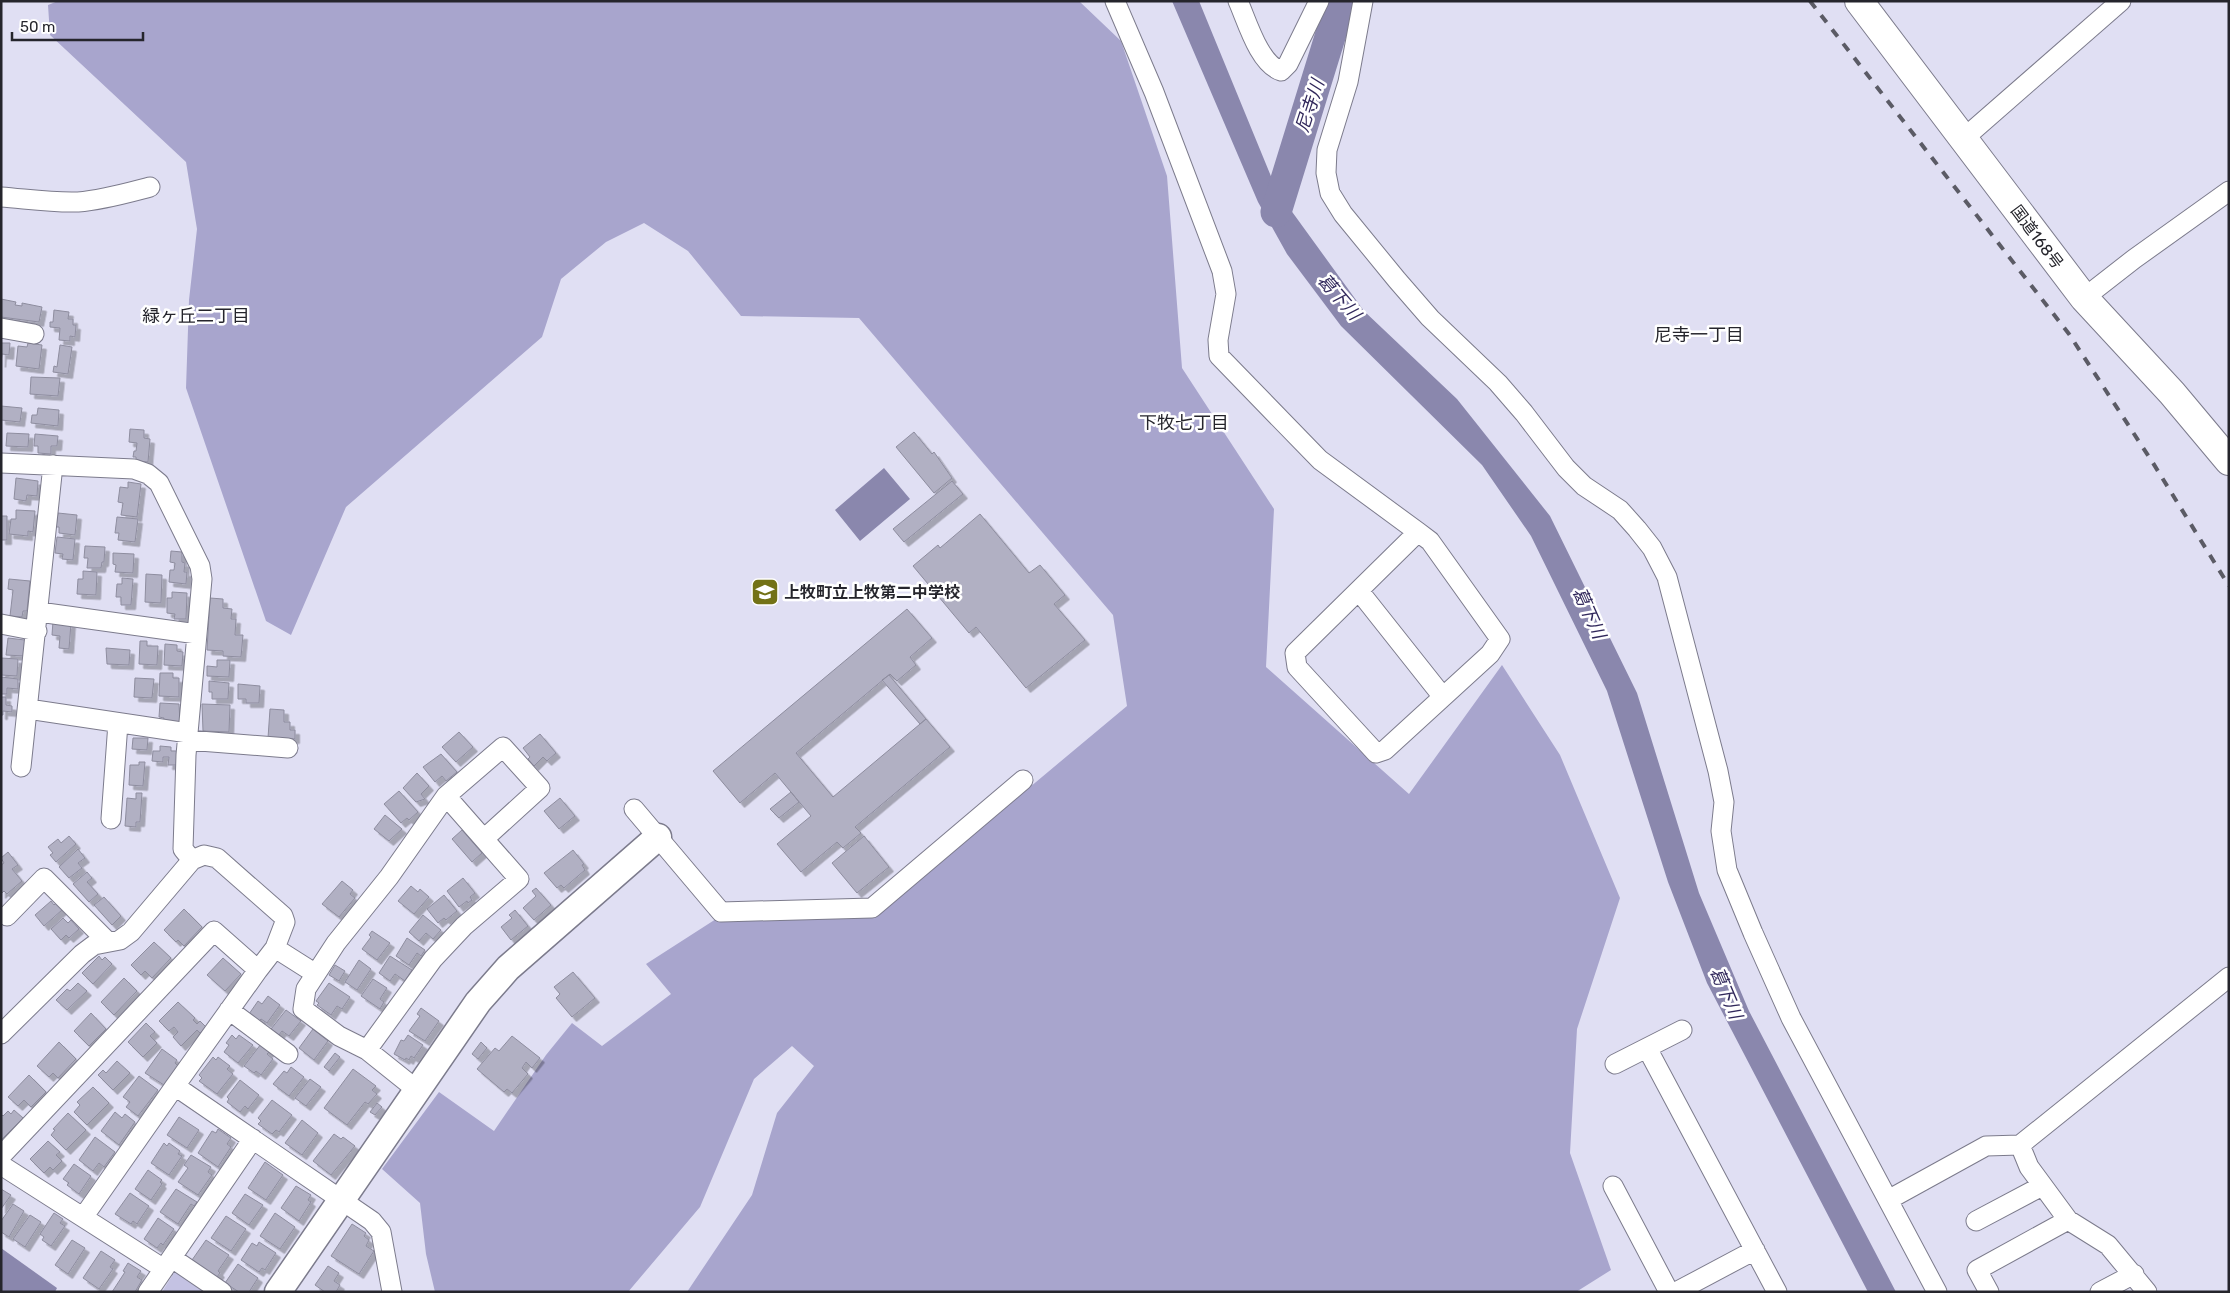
<svg xmlns="http://www.w3.org/2000/svg" width="2230" height="1293" viewBox="0 0 2230 1293" font-family="Rubik,'Noto Sans JP',sans-serif">
<defs>
<filter id="shadow"><feDropShadow dx="4.5" dy="4.5" stdDeviation="0" flood-color="#0004"/></filter>
</defs>
<rect width="100%" height="100%" fill="#e0dff3"/>
<!-- green -->
<path fill="#c4c2e3" d="M177,1268L211,1292H162Z"/>
<!-- forest -->
<path fill="#a8a5cd" d="M58,1H1079L1121,41L1167,176L1182,368L1274,509L1266,667L1409,794L1502,665L1560,755L1620,898L1577,1029L1570,1153L1611,1270L1576,1292H687L752,1195L777,1113L814,1066L792,1046L754,1079L700,1207L628,1292H435L426,1254L420,1203L382,1169L439,1092L494,1131L546,1055L572,1023L602,1046L671,994L646,964L716,919L879,913L1127,706L1113,615L859,318L741,316L688,251L644,223L606,242L561,279L542,337L346,507L291,635L266,621L186,388L189,300L197,229L186,162L50,35L48,5Z"/>
<!-- water -->
<path fill="#8a87ad" d="M1172,1H1199L1277,191L1364,311L1457,399L1550,516L1637,693L1699,893L1749,1011L1896,1292H1868L1707,983L1668,882L1607,691L1531,536L1482,465L1341,326L1287,254L1258,202Z
M884,468L910,499L860,541L835,510Z
M1,1248L57,1288L55,1292H1Z"/>
<g fill="none" stroke-linecap="round" stroke-linejoin="round">
<!-- river -->
<path stroke="#8a87ad" stroke-width="31" d="M1276,212L1338,11L1343,1"/>
</g>
<!-- building -->
<path fill="#b1b0c3" stroke="#8e8d9f" filter="url(#shadow)" d="M1,299L16,302L15,305L22,306V303L42,307L39,322L1,317Z
M54,310L69,312L68,319H73V325H76L75,337L70,336V341L59,340L60,328L50,327V322H53Z
M1,343H10L9,355L2,354L1,363Z
M28,343L42,345L39,369L16,366L18,346L27,347Z
M60,345L72,347L68,374L53,372L54,366L57,367Z
M31,377L60,378L58,396L30,394Z
M1,406L22,408L20,422L1,420Z
M38,408L59,410L58,426L31,423L32,415H37Z
M130,429L144,430V438L150,439L148,462L136,461V457H133L134,451H136L137,443L129,442Z
M914,432L932,454L934,452L952,478L934,493L896,447Z
M7,433L29,434L28,447L6,446Z
M35,434L58,436L57,446H51V454L38,453V446H34Z
M16,478L38,481L37,496L27,495L26,501L14,499Z
M952,481L963,494L904,542L893,529Z
M128,482L141,484L137,517L121,515L123,503L118,502L120,487L128,488Z
M16,510L35,511L33,532L28,531V536L9,534L11,519H16Z
M58,513L77,515L75,535L59,533V527H56Z
M980,514L1029,573L1040,565L1065,595L1054,604L1085,640L1026,688L976,627L969,633L913,566L938,545L940,548Z
M1,516H7V540H1Z
M117,517L138,519L135,542L118,540L119,533H115Z
M57,537L75,539L73,560L62,559L63,554L55,553Z
M85,546L105,547L104,562H102L101,568H87L88,558H84Z
M171,551L182,552V562L185,563L184,572H187L186,584L169,582L170,570H174L175,563L170,562Z
M113,553L134,554L133,573L115,572L116,565L113,564Z
M83,571L97,572L96,595L77,594L78,579H83Z
M146,574L162,575L161,603L145,602Z
M122,578L133,579L131,605H121V597H116L117,584H122Z
M9,579L30,581L27,611H23L22,617L10,616L13,590L8,589Z
M172,592L187,593L186,619H174L175,614L167,613V598H172Z
M210,598L223,599V608L232,609L231,619H236L235,635H243L241,657L223,656V651L207,650Z
M907,609L932,638L910,657L916,665L897,681L890,674L796,753L833,797L926,719L950,747L855,827L861,833L843,848L837,842L801,872L777,844L811,816L775,773L740,803L713,771Z
M53,621L71,623L69,649L59,648L60,636L52,635Z
M8,638L25,640L24,656L6,655Z
M140,641H147V646H158L157,665L139,664Z
M165,644L177,645V651L183,652L182,666L164,665Z
M106,648L130,650L129,665L107,664Z
M1,658L18,659L17,676L1,675Z
M217,660H230L229,677L207,676V666L217,667Z
M160,673H173V678H179V697L159,696Z
M889,675L926,719L920,724L882,680Z
M1,677L18,679V689L7,688V694H1Z
M135,678L154,679L152,698L134,697Z
M209,681L229,683L228,699H212V692H209Z
M238,684L260,686L259,703H246V699H238Z
M1,697H6V705L12,706V712L3,711V715H1Z
M160,703L179,704L180,723L163,722L164,718L159,717Z
M202,704L230,705L229,732L203,731Z
M270,709L284,710V722H290V730H295V739L268,738Z
M459,732L473,747L456,762L442,747Z
M540,734L556,753L547,761L543,757L534,766L528,759L530,757L523,748Z
M133,738H148L147,750L132,749Z
M160,746L171,747V751H178L177,765H168L169,757H163V762L152,761L153,751H160Z
M441,754L457,772L446,781L442,776L435,782L423,767Z
M139,762H145L143,786L129,785L130,765H139Z
M417,773L429,786L421,794L425,799L416,802L403,788Z
M399,791L418,812L409,820L407,818L401,823L384,804Z
M791,792L799,802L779,818L770,809Z
M136,793H142L140,822H136V827L125,826L127,798L136,799Z
M560,798L575,816L559,829L544,811Z
M385,815L402,829L389,841L374,829Z
M462,830L482,853L472,862L452,839Z
M69,836L76,844L56,862L50,855L53,853L48,847L58,839L61,843Z
M864,836L889,867L857,893L832,863Z
M78,849L85,858L78,863L82,868L69,878L59,867Z
M573,850L584,864L582,865L585,870L564,888L561,885L557,888L544,873Z
M8,852L18,865L12,869L22,881L7,894L4,891L1,894V865L4,863L1,858Z
M87,872L92,878L87,882L98,894L89,902L73,884Z
M463,878L475,893L470,897L472,900L468,903L467,901L459,907L447,891Z
M342,881L353,890L350,894L355,898L339,917L322,904Z
M411,886L418,892L420,889L429,897L414,914L398,901Z
M536,888L551,905L534,920L523,908L536,896L532,891Z
M444,895L457,911L446,920L444,918L438,923L427,909Z
M104,897L121,916L112,925L94,905Z
M51,901L54,905L56,903L62,910L44,926L35,915Z
M184,909L202,927L184,946L178,940L176,942L164,930Z
M515,910L528,926L511,940L501,927L512,918L509,915Z
M423,915L441,930L433,939L426,933L419,941L409,932Z
M63,918L68,923L71,920L79,929L69,938L66,935L61,940L51,929Z
M372,931L390,943L377,960L362,949L371,937L369,935Z
M407,938L425,950L421,956L417,953L409,965L396,956Z
M154,942L171,958L152,978L145,971L141,975L131,965Z
M99,956L102,960L105,957L112,964L93,984L82,973Z
M390,956L412,970L405,981L395,974L390,981L379,973Z
M223,958L241,974L225,991L207,975Z
M359,960L371,969L357,990L345,982Z
M335,965L345,971L339,981L329,975Z
M573,972L595,998L572,1017L556,998L560,994L554,987Z
M124,978L137,991L114,1015L101,1002Z
M373,979L387,988L380,999L384,1002L380,1009L361,996Z
M78,983L87,991L67,1010L56,1000L67,989L70,991Z
M329,983L350,997L342,1009L337,1006L331,1015L317,1005L319,1003L316,1001Z
M268,996L280,1005L267,1023L261,1019L259,1021L249,1014L258,1001L262,1004Z
M178,1002L195,1018L193,1020L197,1024L200,1021L206,1027L200,1033L197,1030L181,1046L173,1037L178,1032L174,1027L169,1031L159,1021Z
M421,1008L439,1021L425,1041L409,1031L420,1016L417,1014Z
M286,1010L301,1021L289,1036L282,1031L279,1035L271,1029Z
M91,1013L106,1029L89,1046L74,1031Z
M146,1023L155,1032L150,1036L157,1043L143,1057L128,1042Z
M313,1029L328,1041L314,1060L299,1048Z
M232,1035L236,1039L239,1035L253,1045L238,1063L224,1052L229,1045L226,1043Z
M408,1035L423,1045L414,1058L411,1056L409,1060L406,1058L405,1060L394,1054L401,1040L404,1041Z
M512,1036L540,1058L532,1068L526,1062L522,1068L528,1074L512,1093L507,1089L504,1092L477,1069L495,1048L499,1051Z
M59,1042L76,1059L58,1078L53,1073L49,1077L37,1066Z
M481,1042L487,1048L478,1059L472,1054Z
M261,1044L270,1051L267,1054L273,1059L261,1075L256,1071L254,1073L244,1066Z
M162,1049L177,1060L175,1063L178,1066L164,1085L145,1073Z
M335,1053L340,1057L329,1071L324,1067Z
M213,1057L216,1060L218,1057L230,1066L227,1069L233,1074L217,1094L199,1081L202,1078L199,1075Z
M117,1061L130,1073L113,1090L98,1075L103,1070L106,1073Z
M291,1067L304,1077L289,1096L273,1084L284,1071L287,1073Z
M353,1069L376,1086L372,1090L377,1094L368,1104L365,1102L347,1125L324,1108Z
M29,1075L46,1092L31,1107L24,1100L18,1106L8,1097Z
M139,1076L158,1090L138,1116L126,1107L130,1102L123,1097Z
M310,1079L321,1087L306,1106L295,1098Z
M240,1080L259,1095L248,1109L245,1106L240,1112L227,1102L229,1099L227,1097Z
M93,1087L109,1103L87,1125L74,1112L80,1105L77,1102Z
M272,1100L292,1115L279,1132L276,1130L272,1134L258,1124L261,1121L258,1118Z
M377,1103L382,1107L375,1115L370,1112Z
M14,1110L23,1118L1,1140V1114L3,1116L8,1111L11,1114Z
M115,1112L122,1118L125,1114L135,1122L119,1145L101,1131Z
M68,1113L86,1130L66,1150L51,1135L55,1130L53,1129Z
M179,1117L199,1130L187,1148L167,1135Z
M302,1120L318,1133L302,1155L285,1143Z
M218,1129L231,1138L227,1144L231,1147L218,1167L198,1153L212,1131L216,1133Z
M334,1134L341,1139L343,1137L355,1146L331,1175L313,1161Z
M95,1137L115,1152L104,1167L99,1163L93,1171L79,1160Z
M48,1141L60,1152L56,1155L62,1161L53,1170L50,1167L44,1173L30,1159Z
M164,1143L167,1146L169,1143L180,1151L178,1154L182,1156L169,1175L151,1163Z
M191,1155L211,1167L208,1172L212,1175L198,1195L178,1182L188,1168L184,1165Z
M265,1162L283,1175L266,1200L248,1188Z
M74,1164L91,1176L79,1194L67,1185L69,1183L63,1179Z
M148,1170L162,1180L160,1182L162,1184L151,1200L135,1189Z
M296,1186L311,1195L308,1200L311,1202L299,1221L281,1208Z
M1,1189L11,1195L1,1209Z
M176,1189L197,1202L194,1206L191,1204L178,1224L160,1212Z
M130,1193L149,1206L137,1224L133,1221L131,1224L115,1214Z
M245,1194L263,1205L249,1225L232,1213Z
M13,1204L24,1211L9,1237L1,1232V1221Z
M54,1213L63,1219L60,1223L65,1226L51,1246L42,1240L44,1237L40,1234Z
M275,1213L295,1227L280,1249L260,1236Z
M30,1215L41,1222L25,1247L13,1239Z
M226,1216L246,1229L231,1251L211,1238Z
M158,1218L174,1229L163,1245L161,1243L157,1248L144,1239Z
M352,1224L366,1233L364,1236L369,1240L366,1246L374,1251L359,1274L331,1256Z
M72,1240L85,1248L68,1274L55,1265Z
M206,1240L229,1255L218,1271L220,1273L217,1277L192,1260Z
M259,1242L276,1253L265,1270L262,1268L259,1272L241,1260L252,1243L257,1246Z
M101,1251L115,1260L110,1267L113,1269L99,1289L83,1278Z
M128,1263L141,1271L137,1277L142,1280L135,1292H112L125,1272L123,1271Z
M238,1264L258,1278L249,1292H239L225,1283Z
M328,1266L339,1273L334,1281L340,1285L336,1292H325L315,1285Z"/>
<g fill="none" stroke-linecap="round" stroke-linejoin="round">
<!-- street casing -->
<g stroke="#7c7b8c" stroke-width="21">
<path id="street" d="M1115,1L1154,92L1222,271L1226,294L1218,340L1219,356L1320,460L1418,532L1430,541L1500,639L1490,654L1385,750L1376,753L1297,667L1295,653L1418,532
M1238,1C1247,21 1259,64 1281,71L1288,64L1319,1
M1363,1L1348,82L1327,150L1326,173L1330,193L1343,214L1397,280L1430,318L1498,383L1524,413L1566,468L1584,486L1620,510L1637,529L1652,548L1667,577L1718,771L1724,802L1721,831L1727,870L1753,933L1791,1018L1937,1292
M1962,140L2121,1
M1,197C27,199 53,203 78,202C103,200 127,193 150,187
M2084,298L2134,259L2229,191
M1,328L34,334
M1,463L134,469L148,474L159,483L200,566L202,579L186,755L183,849L192,860
M1359,591L1443,697
M39,612L197,634
M1,624L37,631
M28,709L188,733
M187,740L288,748
M21,767L53,465
M634,809L721,912L872,908L1023,780
M111,819L118,723
M7,916L44,878L107,941
M275,948L316,974
M229,1010L288,1054
M1,1034L82,954L94,945L120,940L131,932L192,860L204,855L217,858L283,916L285,922L275,948L258,970L175,1086L372,1221L381,1232L392,1292
M1647,1048L1777,1292
M367,1050L433,959L464,926L519,879L446,796
M1615,1064L1682,1030
M417,1090L367,1050L339,1036L303,1009L306,989L336,943L389,877L446,796L503,747L540,788L485,838
M2020,1145L2029,1167L2068,1220L2108,1245L2147,1292
M1,1156L214,931L258,970
M1,1165L164,1269
M1613,1186L1669,1292
M1888,1200L1986,1146L2020,1145L2229,977
M84,1216L175,1086
M1976,1221L2042,1186
M172,1258L222,1292
M148,1292L253,1139
M1676,1292L1755,1250
M1989,1292L1977,1270L2068,1220
M2100,1292L2134,1274"/>
</g>
<!-- secondary casing -->
<g stroke="#7c7b8c" stroke-width="29">
<path id="secondary" d="M278,1292L478,1002L508,968L658,837"/>
</g>
<!-- highway casing -->
<g stroke="#7c7b8c" stroke-width="30">
<path id="highway" d="M1859,1L2084,298L2172,393L2229,461"/>
</g>
<!-- street -->
<use href="#street" stroke="#fff" stroke-width="19"/>
<!-- secondary -->
<use href="#secondary" stroke="#fff" stroke-width="26"/>
<!-- highway -->
<use href="#highway" stroke="#fff" stroke-width="28"/>
<!-- rail -->
<path stroke="#5b5b65" stroke-width="4" stroke-dasharray="9 9" stroke-linecap="butt" d="M1810,1L2069,334L2153,463L2229,586"/>
</g>
<!-- icons -->
<defs>
<g id="school-square" transform="scale(1.4375)"><rect x="-9" y="-9" width="18" height="18" rx="4" fill="#737216" stroke="#fff"/><path d="M0-5L7-2L0 1L-7-2ZM-4 1L0 2.5L4 1V4Q0 6-4 4Z" fill="#fff"/></g>
</defs>
<g fill-rule="evenodd">
<use href="#school-square" x="765" y="592"/>
</g>
<g text-anchor="middle" dominant-baseline="central" stroke-width="5" stroke-linejoin="round" paint-order="stroke">
<!-- street labels -->
<g font-size="16" fill="#25252c" stroke="#fff">
<text transform="translate(2037 237) rotate(53)">国道168号</text>
</g>
<!-- poi labels -->
<g font-size="16" font-weight="bold" fill="#25252c" stroke="#fff" text-anchor="start">
<text x="784" y="592">上牧町立上牧第二中学校</text>
</g>
<!-- water labels -->
<g font-size="18" font-style="italic" fill="#31285b" stroke="#fff">
<text transform="translate(1310 106) rotate(-72)">尼寺川</text>
<text transform="translate(1339 297) rotate(49)">葛下川</text>
<text transform="translate(1589 613) rotate(66)">葛下川</text>
<text transform="translate(1726 993) rotate(67)">葛下川</text>
</g>
<!-- neighbourhood labels -->
<g font-size="18" fill="#25252c" stroke="#fff">
<text x="196" y="316">緑ヶ丘二丁目</text>
<text x="1699" y="335">尼寺一丁目</text>
<text x="1184" y="423">下牧七丁目</text>
</g>
</g>
<!-- border -->
<rect width="2230" height="1293" fill="none" stroke="#25252c" stroke-width="5"/>
<!-- scale -->
<path d="M12 32v8h131v-8" fill="none" stroke="#25252c" stroke-width="2.5"/>
<text x="20" y="32" font-size="15" fill="#25252c" stroke="#ffffff" stroke-width="4" paint-order="stroke">50 m</text>
</svg>
